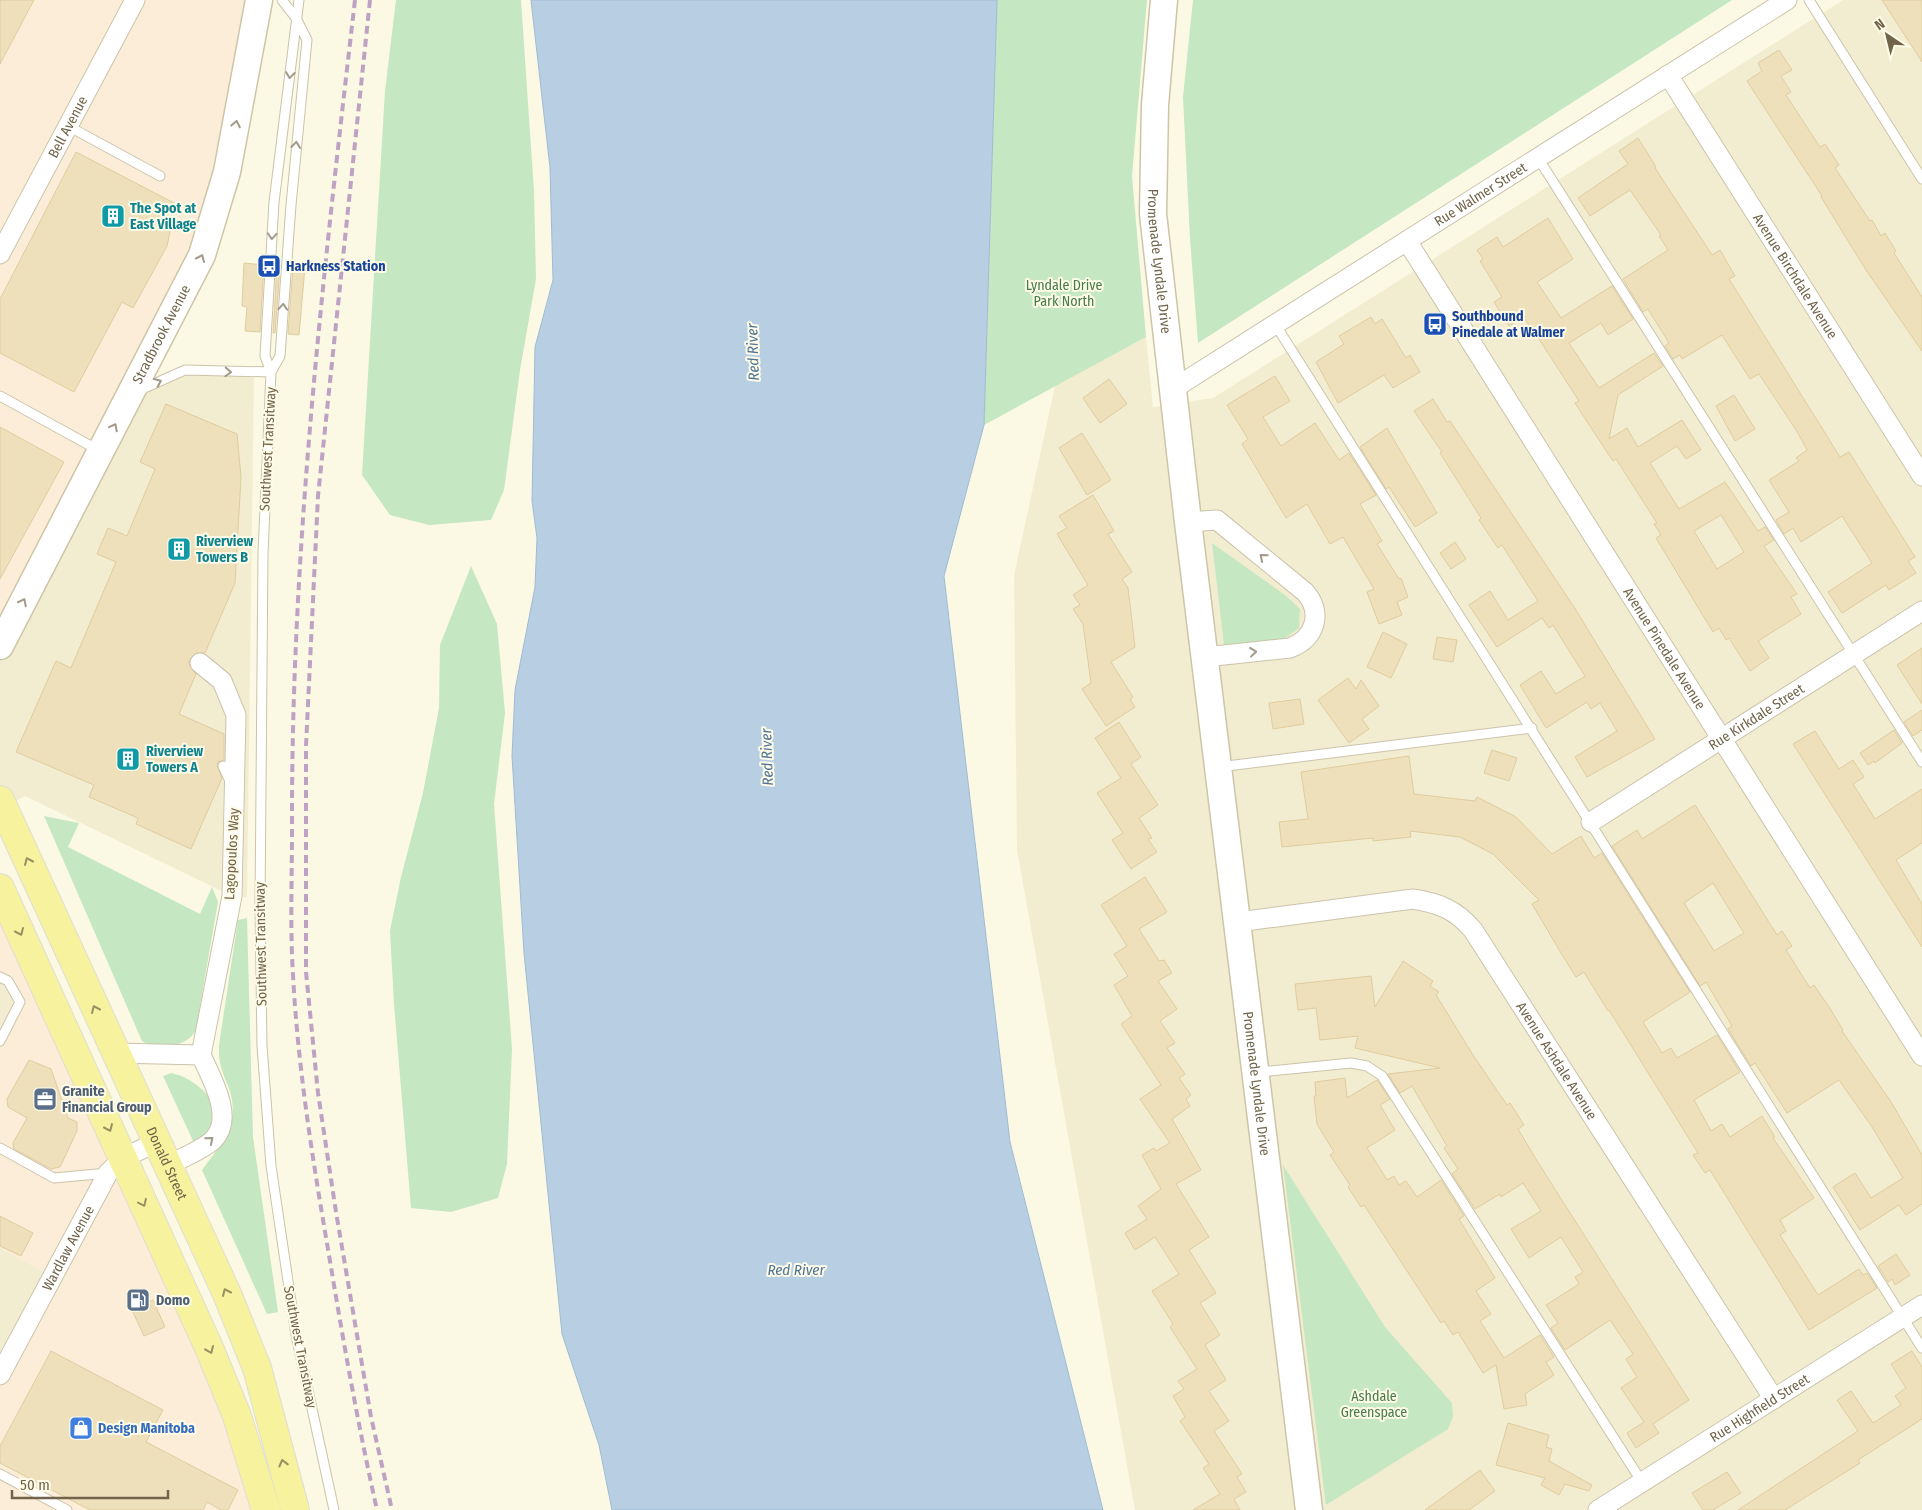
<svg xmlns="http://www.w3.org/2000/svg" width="1922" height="1510" viewBox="0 0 1922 1510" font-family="'Fira Sans Condensed',sans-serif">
<rect width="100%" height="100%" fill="#fbf9e3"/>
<!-- residential -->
<path fill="#f2edd1" d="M1843,0H1922V1510H1135L1017,850L1014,575L1055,386L1146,337L1153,407L1213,398Z
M185,370L254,373L247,897L232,896L25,796L3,808L0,800V646L131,395Z
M0,977L20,1002L0,1041Z
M0,1248L52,1276L0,1375Z"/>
<!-- commercial -->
<path fill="#fbedd7" d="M0,0H259L202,255L0,646Z
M0,888L266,1510H0V1375L52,1277L0,1248V1041L20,1002L0,977Z"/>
<!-- green -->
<path fill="#c5e7c2" d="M396,0H521L534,191L536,279L520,370L504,490L491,520L429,525L390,515L362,475L385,91Z
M997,0H1147L1132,176L1146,337L984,425Z
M1193,0H1732L1198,343L1190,239L1183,97Z
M1212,543L1285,595L1300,609L1299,628L1284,639L1224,645Z
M471,566L497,624L505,713L494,804L512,1049L507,1164L498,1198L451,1212L411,1208L394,1004L390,931L401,877L423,793L439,708L440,645Z
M44,816L79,823L68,847L200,914L212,887L218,902L196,1029C190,1047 156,1051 142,1041Z
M247,918L253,1137L278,1312L267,1314L202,1170C222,1144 242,1120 228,1086C222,1071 218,1062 219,1045L238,920Z
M171,1073C195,1078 227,1103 210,1131C207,1136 199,1140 194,1143L163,1076Z
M1283,1165L1385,1327L1452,1403L1453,1417L1448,1429L1326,1505Z"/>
<!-- water -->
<path fill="#b8cfe3" stroke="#9fbbd4" d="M531,0H997L984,425L944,576L1010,1142L1103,1510H612L599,1445L562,1334L524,953L512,756L515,690L535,587L537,538L532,501L535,347L553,280L550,168Z"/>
<!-- building -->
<path fill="#efe0bc" stroke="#e0cc9d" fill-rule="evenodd" d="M0,0H34L0,64Z
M1882,0H1922V62Z
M1779,50L1792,70L1781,76L1791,92L1786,95L1820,147L1825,144L1839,165L1835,168L1870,221L1872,220L1881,236L1885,233L1896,251L1894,253L1922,297V351L1866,270L1821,197L1822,196L1747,81L1762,71L1758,63Z
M1638,138L1656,167L1655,168L1712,255L1720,250L1735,276L1729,279L1840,457L1849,452L1915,557L1908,561L1916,573L1889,590L1886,585L1842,613L1828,592L1872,563L1842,516L1801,542L1793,528L1784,534L1776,520L1789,512L1769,480L1799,461L1796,458L1807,450L1798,433L1759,374L1750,379L1722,335L1682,359L1680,355L1673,359L1665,346L1669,343L1648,309L1643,312L1623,279L1668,250L1659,236L1661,235L1630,190L1590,216L1578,198L1628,164L1619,151Z
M76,152L174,203L163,223L171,227L167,246L133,308L122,302L74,392L0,353V299Z
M1548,218L1573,259L1537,282L1561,318L1612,286L1633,319L1608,335L1601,323L1569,343L1599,388L1654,353L1663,366L1618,395L1609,439L1627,428L1638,447L1682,420L1701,450L1686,459L1677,446L1650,463L1679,509L1725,482L1758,531L1765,527L1774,540L1764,546L1797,594L1791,597L1801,614L1758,641L1769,658L1750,671L1729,638L1726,640L1719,628L1713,632L1656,538L1661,535L1654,524L1657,523L1616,459L1613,461L1586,420L1575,403L1579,401L1537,336L1523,317L1509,326L1494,302L1502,297L1480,261L1483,259L1477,250L1497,237L1503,247ZM1721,515L1744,552L1717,569L1694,531Z
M244,263L264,265L260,332L245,331L247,307L242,306Z
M277,265L280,266L275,333H273Z
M293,267H305L299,335L288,334Z
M1371,317L1375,324L1382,319L1406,358L1410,355L1420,372L1393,388L1384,375L1338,403L1316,362L1344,344L1339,336Z
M1275,376L1290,401L1263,417L1281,446L1315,423L1339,460L1349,453L1376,495L1360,504L1382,541L1377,544L1399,579L1401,578L1408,597L1397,602L1402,615L1379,624L1367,592L1374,589L1343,537L1330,544L1307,504L1286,518L1242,444L1248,439L1227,405Z
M1109,379L1127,404L1100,423L1083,398Z
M1734,395L1755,429L1735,441L1716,406Z
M1433,399L1447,422L1450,421L1574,607L1655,739L1587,777L1575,757L1617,731L1600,703L1591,709L1587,702L1546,728L1520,685L1541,671L1556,694L1585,676L1553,625L1549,628L1542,618L1497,647L1469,605L1490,591L1508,620L1538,601L1502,545L1498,548L1479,520L1481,518L1440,453L1442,452L1414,411Z
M166,404L237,434L241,477L235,583L205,653H196L189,661L190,667L196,674L179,714L224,734V760L218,762L217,766L222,778L191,849L136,824L138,818L89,797L94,785L16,752L56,661L71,668L116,562L97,554L108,528L127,536L155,469L140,462Z
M0,427L64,462L0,579Z
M1387,428L1437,513L1415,527L1389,487L1386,489L1360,447Z
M1082,433L1111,480L1087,495L1059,448Z
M1093,495L1114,531L1108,534L1132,572L1122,579L1128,588L1135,647L1111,662L1133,697L1130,699L1135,707L1106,726L1082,689L1091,683L1083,624L1073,609L1080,605L1073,595L1088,585L1057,534L1067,528L1059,516Z
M1455,542L1466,559L1451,569L1440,553Z
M1383,632L1407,644L1391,678L1367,667Z
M1437,637L1457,640L1453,662L1433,659Z
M1922,648V704L1897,665Z
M1348,678L1356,689L1361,680L1379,706L1362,719L1369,729L1349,743L1318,700Z
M1300,699L1304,724L1273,729L1269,703Z
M1922,710V730L1913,736L1904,722Z
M1119,722L1141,757L1131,764L1158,805L1139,818L1152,838L1148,839L1157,852L1131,869L1112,840L1123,833L1097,793L1121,778L1095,738Z
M1894,730L1902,743L1875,763L1874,761L1868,765L1860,753Z
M1815,731L1839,769L1853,760L1864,777L1853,784L1875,819L1922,789V843L1896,860L1922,904V947L1793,744Z
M1492,750L1517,758L1509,781L1484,773Z
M1409,756L1414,794L1475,801L1477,797L1516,817L1552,854L1581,836L1594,858L1602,853L1690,992L1643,1022L1662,1053L1671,1048L1677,1058L1717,1035L1740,1072L1694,1100L1711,1131L1722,1124L1730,1137L1762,1116L1775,1137L1773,1138L1814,1198L1780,1220L1786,1231L1780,1235L1818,1295L1859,1269L1863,1275L1867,1273L1877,1288L1809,1330L1710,1170L1705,1173L1693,1155L1698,1153L1609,1010L1608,1011L1584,972L1576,977L1561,953L1532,904L1539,900L1493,854L1460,837L1410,831L1411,837L1373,841V838L1282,847L1279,822L1308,819L1301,772Z
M1695,805L1777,935L1782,931L1792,946L1786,950L1810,988L1814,985L1831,1010L1843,1030L1842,1031L1891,1102L1922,1155V1204L1906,1215L1899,1205L1860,1230L1833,1187L1855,1173L1871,1198L1903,1178L1872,1127L1839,1080L1787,1113L1755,1063L1751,1066L1728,1029L1732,1026L1706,982L1700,986L1612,846L1637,830L1642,839ZM1713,883L1744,933L1714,951L1684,903Z
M1145,877L1167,912L1139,929L1159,961L1164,960L1172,973L1158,981L1177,1009L1160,1021L1175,1043L1167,1048L1185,1074L1179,1078L1191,1095L1186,1099L1190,1106L1172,1119L1201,1170L1176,1184L1209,1237L1189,1250L1216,1293L1200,1303L1220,1335L1205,1345L1226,1380L1209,1391L1229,1421L1214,1431L1242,1474L1237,1477L1246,1492L1234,1499L1240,1510H1193L1220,1494L1203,1468L1209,1464L1180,1421L1185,1417L1173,1396L1184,1389L1178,1381L1197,1369L1170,1327L1173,1324L1152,1291L1179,1274L1155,1237L1135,1250L1125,1233L1147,1219L1138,1206L1161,1189L1142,1155L1154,1148L1156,1151L1170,1143L1140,1099L1161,1085L1121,1024L1132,1016L1114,985L1128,976L1114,954L1127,946L1101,905Z
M1403,961L1433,981L1430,986L1439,992L1436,995L1473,1055L1507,1105L1510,1103L1524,1125L1518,1129L1539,1164L1689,1400L1653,1424L1659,1433L1636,1448L1627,1433L1644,1422L1621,1388L1637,1377L1626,1359L1633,1354L1610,1320L1565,1350L1551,1328L1558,1323L1546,1305L1579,1284L1575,1277L1583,1272L1561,1237L1529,1258L1511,1229L1541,1211L1523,1183L1501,1197L1500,1194L1475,1209L1452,1174L1458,1169L1444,1148L1447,1146L1412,1086L1400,1093L1388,1074L1440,1068L1355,1048L1358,1036L1320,1040L1316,1008L1298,1010L1295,984L1371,976L1375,1007Z
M29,1060L51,1069L68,1118L77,1122V1131L60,1167L51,1169L14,1149L13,1143L27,1118L8,1107L7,1099Z
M1345,1078L1347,1098L1377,1080L1390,1099L1380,1105L1395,1130L1367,1148L1387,1180L1394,1176L1399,1185L1406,1181L1417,1197L1441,1180L1464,1216L1459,1219L1495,1278L1476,1291L1491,1314L1480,1321L1504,1358L1540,1335L1554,1357L1546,1362L1554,1375L1525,1394L1527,1405L1504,1409L1496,1365L1483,1373L1458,1332L1453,1335L1444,1321L1441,1323L1364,1205L1361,1207L1348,1187L1350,1185L1330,1155L1334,1152L1317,1124L1314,1096H1316L1315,1082Z
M0,1216L33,1233L21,1256L0,1246Z
M1896,1254L1910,1275L1895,1285L1892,1279L1888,1282L1878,1266Z
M153,1300L165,1327L144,1336L132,1310Z
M51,1351L163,1410L146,1442L238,1490L228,1510H221L207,1502L203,1510H90L0,1463V1446Z
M1912,1351L1922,1367V1419L1858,1460L1860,1463L1785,1510H1738L1858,1431L1837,1400L1851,1391L1873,1423L1901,1405L1895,1396L1906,1388L1891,1364Z
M1508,1423L1549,1435L1546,1447L1552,1449L1549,1461L1592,1485L1589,1491L1565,1484L1559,1495L1541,1485L1545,1478L1496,1465Z
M1480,1470L1495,1491L1469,1510H1425Z
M1727,1472L1741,1493L1713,1510H1703L1692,1493Z"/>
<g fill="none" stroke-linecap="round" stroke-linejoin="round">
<!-- lane casing -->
<g stroke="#cbc3aa" stroke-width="11">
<path id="lane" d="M299,0L274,202L265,356L271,372L263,553L260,906L262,1046L271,1166L296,1335L334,1510
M1809,0L1922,179
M68,126L160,176
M1538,158L1922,762
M1275,324L1922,1348
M271,372L280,356L291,205L307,40L296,18L282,0
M138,391L185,370L271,372
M0,396L98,450
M223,766L230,781
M1219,767L1532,728
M0,977L8,981L20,1002L0,1041
M1259,1072L1351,1063L1367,1066L1382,1076L1642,1482
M0,1148L54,1178L108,1173
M0,1474L67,1510"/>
</g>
<!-- street casing -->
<g stroke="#cbc3aa" stroke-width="21">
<g id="street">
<path id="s1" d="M1668,75L1922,476"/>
<path id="s2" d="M1407,241L1922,1056"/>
<path id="s3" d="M0,254L135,0"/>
<path id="s4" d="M1173,389L1787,0"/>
<path d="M1188,522L1217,520L1305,592C1323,612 1316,638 1290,648L1205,657"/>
<path d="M200,663L222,681L236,715L232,896L201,1055"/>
<path id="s5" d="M1591,822L1922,611"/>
<path id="s6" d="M1238,922L1413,899C1439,903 1456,910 1473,930L1774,1399"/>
<path d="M115,1053L201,1055C211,1078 236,1119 212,1141C200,1151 182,1158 168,1165"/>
<path id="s7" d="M0,1375L108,1173L123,1158L157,1142"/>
<path id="s8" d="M1598,1510L1922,1305"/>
</g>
</g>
<!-- secondary casing -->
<g stroke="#cec5a8" stroke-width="29">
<g id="secondary">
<path id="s9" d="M1164,0L1155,105L1153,214L1188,522L1309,1510"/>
<path id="s10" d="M0,646L202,255L227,172L259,0"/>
</g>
</g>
<!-- primary casing -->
<g stroke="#e0ddd7" stroke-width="30">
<g id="primary">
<path id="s11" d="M0,800L227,1294L257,1368L295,1510"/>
<path d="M0,888L210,1350L237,1416L266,1510"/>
</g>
</g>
<!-- lane -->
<use href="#lane" stroke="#fff" stroke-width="9"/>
<!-- street -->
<use href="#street" stroke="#fff" stroke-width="19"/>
<!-- secondary -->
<use href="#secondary" stroke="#fff" stroke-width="26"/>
<!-- primary -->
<use href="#primary" stroke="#f6f29e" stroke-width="28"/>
<!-- rail -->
<path stroke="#bea2c3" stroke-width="4" stroke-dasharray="8 5" stroke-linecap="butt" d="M355,0C323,276 291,552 292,830C292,878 290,927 293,975C298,1069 313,1162 329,1255C343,1340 358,1425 377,1510
M370,0L318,496L306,746V972L318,1093L336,1212L371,1417L392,1510"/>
</g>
<!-- one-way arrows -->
<defs><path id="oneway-chevron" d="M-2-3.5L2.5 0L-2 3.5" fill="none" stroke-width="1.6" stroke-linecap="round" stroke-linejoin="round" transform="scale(1.25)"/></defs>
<g stroke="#a39a89">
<use href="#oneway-chevron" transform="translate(290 75) rotate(97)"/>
<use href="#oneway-chevron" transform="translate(236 124) rotate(-79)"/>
<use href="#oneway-chevron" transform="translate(296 145) rotate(-84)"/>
<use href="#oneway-chevron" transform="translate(272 236) rotate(94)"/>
<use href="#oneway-chevron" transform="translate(201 258) rotate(-66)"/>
<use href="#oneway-chevron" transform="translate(283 307) rotate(-86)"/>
<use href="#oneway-chevron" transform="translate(228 372) rotate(3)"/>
<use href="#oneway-chevron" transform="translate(158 382) rotate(-25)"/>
<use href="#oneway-chevron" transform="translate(114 427) rotate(-62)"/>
<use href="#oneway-chevron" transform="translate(1263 557) rotate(-141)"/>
<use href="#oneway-chevron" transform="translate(23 602) rotate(-63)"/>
<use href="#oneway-chevron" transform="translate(1253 652) rotate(-6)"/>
<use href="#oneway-chevron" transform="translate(210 1140) rotate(-40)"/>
</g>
<g stroke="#998f63">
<use href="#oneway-chevron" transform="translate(28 861) rotate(-114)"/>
<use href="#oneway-chevron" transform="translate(20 932) rotate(66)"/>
<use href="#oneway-chevron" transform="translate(95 1009) rotate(-114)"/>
<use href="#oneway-chevron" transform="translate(109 1128) rotate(66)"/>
<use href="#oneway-chevron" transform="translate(143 1203) rotate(65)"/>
<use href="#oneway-chevron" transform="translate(226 1292) rotate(-114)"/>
<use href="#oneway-chevron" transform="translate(210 1350) rotate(67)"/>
<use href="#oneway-chevron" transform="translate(283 1463) rotate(-104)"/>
</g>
<!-- icons -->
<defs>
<g id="building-square" transform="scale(1.25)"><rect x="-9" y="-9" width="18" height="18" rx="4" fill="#0f9aa8" stroke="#fefce8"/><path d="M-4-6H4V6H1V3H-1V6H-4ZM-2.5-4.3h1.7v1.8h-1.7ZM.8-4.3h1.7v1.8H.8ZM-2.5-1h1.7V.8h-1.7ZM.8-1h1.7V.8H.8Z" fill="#fff"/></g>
<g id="bus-square" transform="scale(1.25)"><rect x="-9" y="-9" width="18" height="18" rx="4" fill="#1a4fb4" stroke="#fefce8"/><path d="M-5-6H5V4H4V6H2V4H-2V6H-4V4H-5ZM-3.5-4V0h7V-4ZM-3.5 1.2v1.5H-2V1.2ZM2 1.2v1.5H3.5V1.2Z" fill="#fff"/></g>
<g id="office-square" transform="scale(1.25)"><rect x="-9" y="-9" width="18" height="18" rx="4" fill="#5c6f8a" stroke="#fefce8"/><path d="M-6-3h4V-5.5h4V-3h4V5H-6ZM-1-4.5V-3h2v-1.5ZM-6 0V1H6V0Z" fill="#fff"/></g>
<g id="fuel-square" transform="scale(1.25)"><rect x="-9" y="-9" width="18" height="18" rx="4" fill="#5c6f8a" stroke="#fefce8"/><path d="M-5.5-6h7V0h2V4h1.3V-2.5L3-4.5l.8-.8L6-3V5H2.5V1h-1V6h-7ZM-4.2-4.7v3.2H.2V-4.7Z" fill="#fff"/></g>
<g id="shop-square" transform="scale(1.25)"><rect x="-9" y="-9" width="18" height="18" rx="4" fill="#3f7fe0" stroke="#fefce8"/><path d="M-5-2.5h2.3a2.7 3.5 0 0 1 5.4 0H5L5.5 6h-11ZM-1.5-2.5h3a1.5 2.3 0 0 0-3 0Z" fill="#fff"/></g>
</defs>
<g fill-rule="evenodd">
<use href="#building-square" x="113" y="216"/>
<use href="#bus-square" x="269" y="266"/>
<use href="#bus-square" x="1435" y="324"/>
<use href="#building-square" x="179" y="549"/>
<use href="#building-square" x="128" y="759"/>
<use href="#office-square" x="45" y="1099"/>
<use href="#fuel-square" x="138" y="1300"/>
<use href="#shop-square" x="81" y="1428"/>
</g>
<g text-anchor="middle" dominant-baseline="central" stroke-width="4" stroke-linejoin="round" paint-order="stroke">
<!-- street labels -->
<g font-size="14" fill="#71644a" stroke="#fefce8">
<text stroke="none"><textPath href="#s3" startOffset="144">Bell Avenue</textPath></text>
<text stroke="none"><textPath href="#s4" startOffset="364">Rue Walmer Street</textPath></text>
<text stroke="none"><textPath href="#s9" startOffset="262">Promenade Lyndale Drive</textPath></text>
<text stroke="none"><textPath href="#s1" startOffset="238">Avenue Birchdale Avenue</textPath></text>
<text stroke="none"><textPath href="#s10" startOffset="351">Stradbrook Avenue</textPath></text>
<text transform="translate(268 449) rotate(-87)">Southwest Transitway</text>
<text stroke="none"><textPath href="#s2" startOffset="482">Avenue Pinedale Avenue</textPath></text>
<text stroke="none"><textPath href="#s5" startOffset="196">Rue Kirkdale Street</textPath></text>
<text transform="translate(232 854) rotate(-87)">Lagopoulos Way</text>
<text transform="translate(261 944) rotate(-91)">Southwest Transitway</text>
<text stroke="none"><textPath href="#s6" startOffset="401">Avenue Ashdale Avenue</textPath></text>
<text stroke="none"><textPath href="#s9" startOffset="1090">Promenade Lyndale Drive</textPath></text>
<text stroke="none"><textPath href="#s11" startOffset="400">Donald Street</textPath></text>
<text stroke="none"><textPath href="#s7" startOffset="144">Wardlaw Avenue</textPath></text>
<text transform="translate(300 1347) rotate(79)">Southwest Transitway</text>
<text stroke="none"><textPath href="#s8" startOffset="191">Rue Highfield Street</textPath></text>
</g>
<!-- culture labels -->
<g font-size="14" font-weight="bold" fill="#0d838f" stroke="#fefce8" text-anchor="start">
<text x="130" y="208">The Spot at<tspan x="130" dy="16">East Village</tspan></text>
<text x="196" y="541">Riverview<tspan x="196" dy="16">Towers B</tspan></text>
<text x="146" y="751">Riverview<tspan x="146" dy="16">Towers A</tspan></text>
</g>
<!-- transit labels -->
<g font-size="14" font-weight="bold" fill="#164399" stroke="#fefce8" text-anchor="start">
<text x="286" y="266">Harkness Station</text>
<text x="1452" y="316">Southbound<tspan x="1452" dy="16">Pinedale at Walmer</tspan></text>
</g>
<!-- park labels -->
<g font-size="14" fill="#467c47" stroke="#fefce8">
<text x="1064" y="285">Lyndale Drive<tspan x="1064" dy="16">Park North</tspan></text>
<text x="1374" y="1396">Ashdale<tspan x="1374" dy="16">Greenspace</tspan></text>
</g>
<!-- service labels -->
<g font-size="14" font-weight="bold" fill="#4e5e75" stroke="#fefce8" text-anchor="start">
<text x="62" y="1091">Granite<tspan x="62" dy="16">Financial Group</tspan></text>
<text x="156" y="1300">Domo</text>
</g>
<!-- shop labels -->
<g font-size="14" font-weight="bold" fill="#366cbe" stroke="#fefce8" text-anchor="start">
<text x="98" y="1428">Design Manitoba</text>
</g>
<!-- water labels -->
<g font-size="15" font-style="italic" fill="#4f7498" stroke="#fefce8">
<text transform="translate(753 352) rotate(-92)">Red River</text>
<text transform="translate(767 757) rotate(-92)">Red River</text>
<text x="796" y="1270">Red River</text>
</g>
</g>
<!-- north arrow -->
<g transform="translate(1887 35) rotate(325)" stroke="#fefce8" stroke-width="4" paint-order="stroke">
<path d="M0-4L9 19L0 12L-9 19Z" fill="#71644a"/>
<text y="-8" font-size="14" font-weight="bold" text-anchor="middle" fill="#71644a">N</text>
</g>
<!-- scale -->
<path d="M12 1490v8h156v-8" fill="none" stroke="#71644a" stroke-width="2.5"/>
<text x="20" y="1490" font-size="15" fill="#71644a" stroke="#fefce8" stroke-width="4" paint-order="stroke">50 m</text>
</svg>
